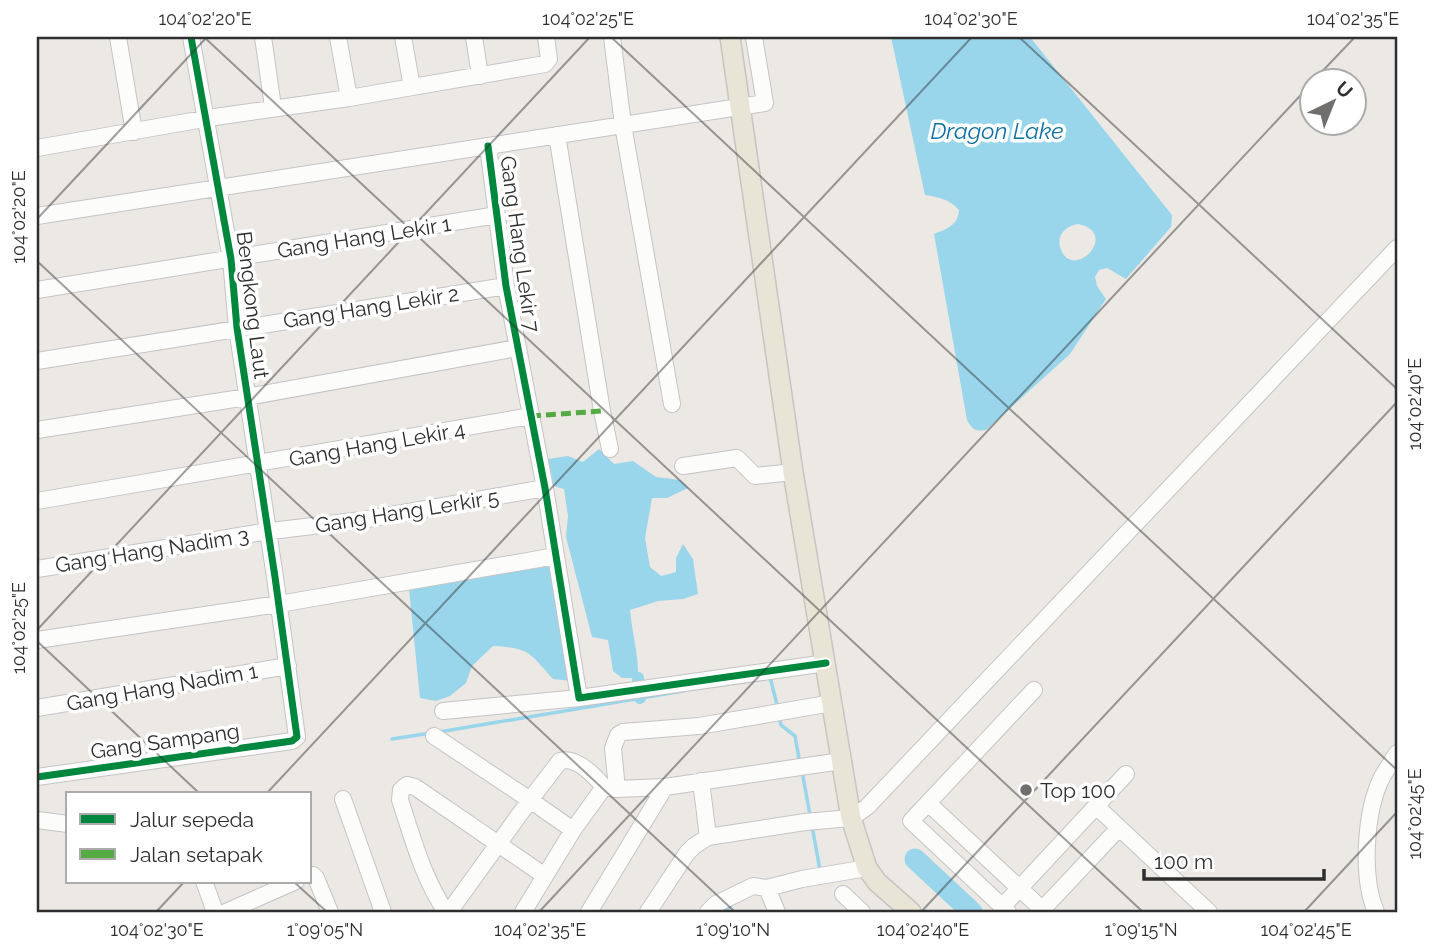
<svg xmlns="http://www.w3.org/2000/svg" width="1434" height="949" viewBox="0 0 1434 949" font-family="Raleway,sans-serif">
<rect width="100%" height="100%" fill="#ece8e4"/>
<!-- water -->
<path fill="#99d6ec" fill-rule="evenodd" d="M891,37H1030L1172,215L1171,227L1126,279L1107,268L1099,270L1095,277L1097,286L1106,299L1070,354L986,430C975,432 972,429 967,420L934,234C946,229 958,226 959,210C949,199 939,197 925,195ZM1078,224C1122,233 1071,284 1060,247C1057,234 1066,226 1078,224Z
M599,449L614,464L633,461L656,477L680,480L688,488L667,498H652L645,538L650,567L661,576L676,572V558L683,544L693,559L698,594L683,599L658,601L630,610C632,633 639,655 638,678H622L613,671L608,640L592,637L566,537L568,516L564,489L554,486L548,459L568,456L583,462Z
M550,566L573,681L553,679C529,652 530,648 493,646L472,666L466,683L450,696L436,701L420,698L409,589Z"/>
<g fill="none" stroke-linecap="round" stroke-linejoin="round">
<!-- stream -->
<path stroke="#99d6ec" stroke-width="3.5" d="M770,677L778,709
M779,717L781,725L795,736L800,764
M439,732L683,691
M392,739L431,733
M802,771L810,815
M812,826L820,870
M724,912L735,902"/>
<!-- canal -->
<path stroke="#99d6ec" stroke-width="12" d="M638,678L640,698"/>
<!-- river -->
<path stroke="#99d6ec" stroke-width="21" d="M915,859L972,912"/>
<!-- minor casing -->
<g stroke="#c5c4c5" stroke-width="18">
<path id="minor" d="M118,37L134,132
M263,37L273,107
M338,37L349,98
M403,37L412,87
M474,37L480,76
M612,37L623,125L672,404
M557,135L602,411L610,449
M488,146L506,286L545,488L579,698
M37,148L215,117L349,98L545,64L549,59L546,37
M37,216L765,103L754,37
M37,290L497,215
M37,361L506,286
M37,430L247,397L517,348
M683,466L737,458L755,476L793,472
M37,501L531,416
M37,569L263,532L362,520L545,488
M37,640L285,603L556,556
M37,708L288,666
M443,711L579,698L826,663
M434,736L530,800L560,761C576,756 594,775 604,787L617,789L665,787L841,761
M37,777L292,741L297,737L275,577L237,328L231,259L191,37
M701,781L708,837
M617,789L613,748L618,735L623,732L699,726L832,703
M343,799L383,912
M928,803L1045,912
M1096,806L1209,912
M37,820L68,824
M310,875H313L316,878L330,912
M204,881L215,912
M767,888L777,912
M843,894L862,912
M1002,907L1126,774
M226,912L296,881
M446,912C423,878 413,839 400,800L401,790L407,785L415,787L545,876
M449,912L530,800L573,830
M523,912L573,830L604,787
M589,912L665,787
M648,912L687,853L694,846L708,837L805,822L851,818L867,807L1397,248
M708,912L716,904L753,886L767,888L802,879L867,868
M1008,912L911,821L1034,690
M1040,912L1119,828
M1376,912C1361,877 1365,811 1382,777C1387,769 1392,761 1397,753"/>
</g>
<!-- major casing -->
<g stroke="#c6c5c4" stroke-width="22">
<path id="major" d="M730,37L793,472L851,818L867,868L877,882L911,912"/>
</g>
<!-- minor -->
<use href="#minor" stroke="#fcfcfb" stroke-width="16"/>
<!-- major -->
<use href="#major" stroke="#e8e4d6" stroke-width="19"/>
<!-- quiet -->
<path stroke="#54ab44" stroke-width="5" stroke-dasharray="10 5" stroke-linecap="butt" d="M531,416L602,411"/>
<!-- cycleway casing -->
<g stroke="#fff" stroke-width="11">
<path id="cycleway" d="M488,146L506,286L545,488L579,698L826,663
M37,777L292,741L297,737L275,577L237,328L231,259L191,37"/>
</g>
<!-- cycleway -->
<use href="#cycleway" stroke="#00873e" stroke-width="7"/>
</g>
<!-- ticks -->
<path fill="none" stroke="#2e2e2e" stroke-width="2" stroke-opacity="0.45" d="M204,37L1143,912M611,37L1397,770M1019,37L1397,389M1314,80L1355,37M37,219L207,37M37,261L735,912M37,630L590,37M37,641L199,793M267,793L972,37M293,881L327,912M156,912L185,881M539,912L1312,83M921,912L1397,402M1304,912L1397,812"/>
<!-- markers -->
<circle fill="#706f6e" stroke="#fff" stroke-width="2.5" cx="1026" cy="790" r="7"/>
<g text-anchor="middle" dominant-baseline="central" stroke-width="7" stroke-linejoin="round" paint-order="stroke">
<!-- street labels -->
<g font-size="21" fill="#2e2e2e" stroke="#fff">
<text transform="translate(364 237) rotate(-9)">Gang Hang Lekir 1</text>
<text transform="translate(520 244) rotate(82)">Gang Hang Lekir 7</text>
<text transform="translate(253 305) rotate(83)">Bengkong Laut</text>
<text transform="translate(371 307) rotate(-9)">Gang Hang Lekir 2</text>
<text transform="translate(377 444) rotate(-10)">Gang Hang Lekir 4</text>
<text transform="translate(407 511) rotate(-9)">Gang Hang Lerkir 5</text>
<text transform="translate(152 550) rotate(-9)">Gang Hang Nadim 3</text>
<text transform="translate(162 687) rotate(-10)">Gang Hang Nadim 1</text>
<text transform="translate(165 741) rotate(-8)">Gang Sampang</text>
</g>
<!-- poi labels -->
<g font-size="21" fill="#2e2e2e" stroke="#fff" text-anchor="start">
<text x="1040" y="790">Top 100</text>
</g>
<!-- water labels -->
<g font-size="23" font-style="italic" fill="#0d6fa3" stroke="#fff">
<text x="997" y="130">Dragon Lake</text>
</g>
</g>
<!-- border -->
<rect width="1434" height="949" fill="none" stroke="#ffffff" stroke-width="77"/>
<!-- legend -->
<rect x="66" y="792" width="245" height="91" fill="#ffffff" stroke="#ababab" stroke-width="2"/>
<rect x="80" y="814" width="35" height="10" fill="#00873e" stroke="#ababab" stroke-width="2"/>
<text x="130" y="827" font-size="21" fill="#2e2e2e">Jalur sepeda</text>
<rect x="80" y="849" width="35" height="10" fill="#54ab44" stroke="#ababab" stroke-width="2"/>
<text x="130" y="862" font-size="21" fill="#2e2e2e">Jalan setapak</text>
<!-- north arrow -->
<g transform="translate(1333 102) rotate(43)"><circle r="33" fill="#ffffff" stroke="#ababab" stroke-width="2"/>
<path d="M0-5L12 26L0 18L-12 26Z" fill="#706f6e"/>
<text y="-10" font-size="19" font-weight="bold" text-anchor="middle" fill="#2e2e2e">U</text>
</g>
<!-- scale -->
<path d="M1144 869v10h180v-10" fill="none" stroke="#2e2e2e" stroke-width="3.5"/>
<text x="1154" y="869" font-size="21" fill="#2e2e2e" stroke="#ffffff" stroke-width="5" paint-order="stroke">100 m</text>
<rect x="38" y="38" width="1358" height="873" fill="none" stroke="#2e2e2e" stroke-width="2.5"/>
<g font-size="18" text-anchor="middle" fill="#2e2e2e">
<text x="205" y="25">104°02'20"E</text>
<text x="588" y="25">104°02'25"E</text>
<text x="971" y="25">104°02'30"E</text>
<text x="1353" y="25">104°02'35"E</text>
<text transform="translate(19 217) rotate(-90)" y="6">104°02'20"E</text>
<text transform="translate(1415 404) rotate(-90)" y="6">104°02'40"E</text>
<text transform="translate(19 628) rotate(-90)" y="6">104°02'25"E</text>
<text transform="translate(1415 814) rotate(-90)" y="6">104°02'45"E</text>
<text x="157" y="936">104°02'30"E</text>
<text x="325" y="936">1°09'05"N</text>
<text x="540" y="936">104°02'35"E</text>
<text x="733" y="936">1°09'10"N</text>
<text x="923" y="936">104°02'40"E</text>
<text x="1141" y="936">1°09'15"N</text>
<text x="1306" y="936">104°02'45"E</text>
</g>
</svg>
